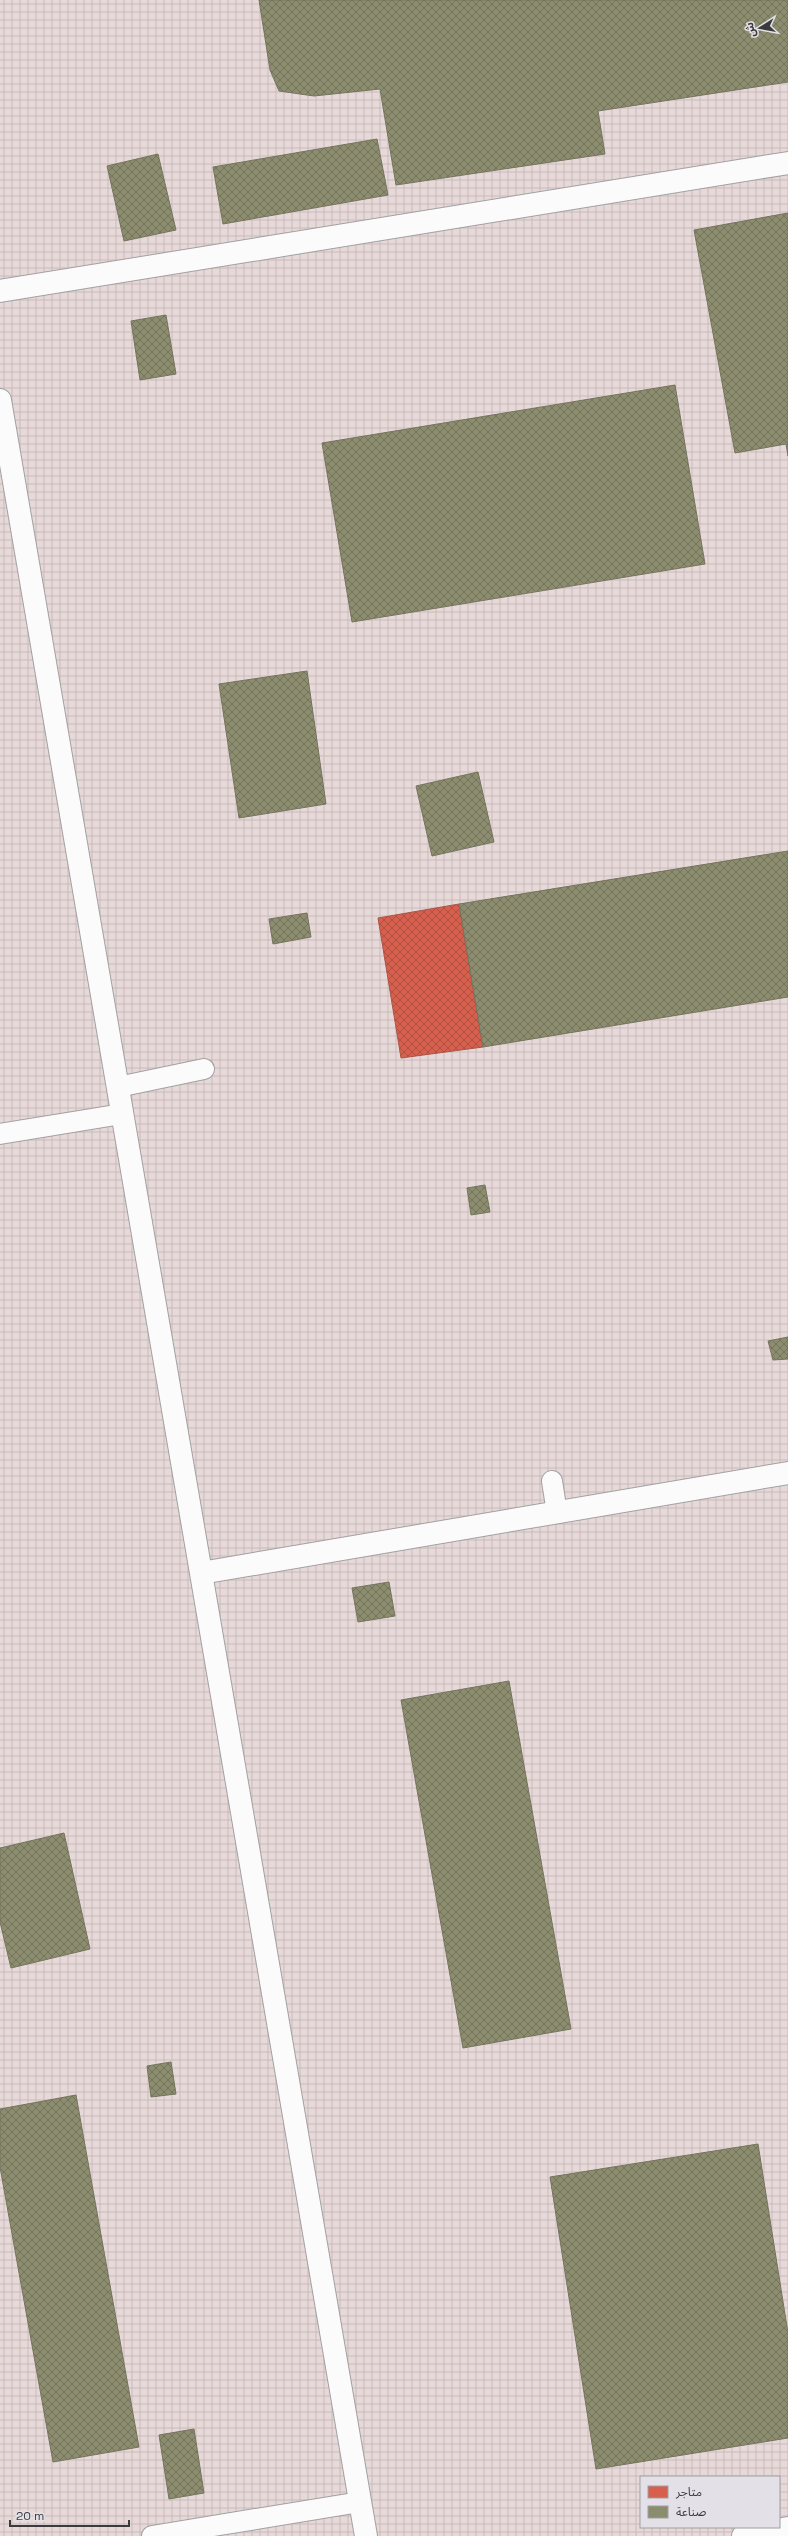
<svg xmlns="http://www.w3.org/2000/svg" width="788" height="2536" viewBox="0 0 788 2536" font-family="'Space Grotesk','Noto Sans Arabic',sans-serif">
<defs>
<pattern id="industrial-grid" width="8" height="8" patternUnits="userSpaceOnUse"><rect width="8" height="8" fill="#e8d9d9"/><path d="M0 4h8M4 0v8" fill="none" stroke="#c8bbbb"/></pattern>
<pattern id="shops-cross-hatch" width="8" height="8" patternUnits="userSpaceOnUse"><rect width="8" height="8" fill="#d6604d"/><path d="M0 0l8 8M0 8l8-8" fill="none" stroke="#af5041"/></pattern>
<pattern id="industry-cross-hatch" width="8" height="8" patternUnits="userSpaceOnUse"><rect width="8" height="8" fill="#8c8c6e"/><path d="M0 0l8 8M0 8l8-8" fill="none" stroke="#74745c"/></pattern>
</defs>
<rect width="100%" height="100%" fill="#e4e2e6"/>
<!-- industrial -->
<path fill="url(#industrial-grid)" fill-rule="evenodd" d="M0,0H788V2536H0ZM641,2477H779V2527H641Z"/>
<!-- shops -->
<path fill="url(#shops-cross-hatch)" stroke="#a85548" d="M459,904L483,1047L401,1058L378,918Z"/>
<!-- industry -->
<path fill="url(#industry-cross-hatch)" stroke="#74745f" d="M259,0H788V82L598,111L605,154L396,185L380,89L314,96L279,91L270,70Z
M377,139L388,195L223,224L213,167Z
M158,154L176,230L124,241L107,166Z
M788,213V456L786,444L735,453L694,230Z
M166,315L176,374L140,380L131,321Z
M675,385L705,564L352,622L322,443Z
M307,671L326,804L239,818L219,684Z
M478,772L494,842L432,856L416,786Z
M788,851V997L483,1047L459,904Z
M307,913L311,937L273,944L269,919Z
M485,1185L490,1212L471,1215L467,1188Z
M788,1337V1359L773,1360L768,1341Z
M389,1582L395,1616L358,1622L352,1588Z
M509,1681L571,2029L463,2048L401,1700Z
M64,1833L90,1949L11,1968L0,1922V1848Z
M171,2062L176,2094L151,2097L147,2066Z
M76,2095L139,2447L53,2462L0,2167V2109Z
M758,2144L788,2333V2438L596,2469L550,2177Z
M194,2429L204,2493L169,2499L159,2435Z"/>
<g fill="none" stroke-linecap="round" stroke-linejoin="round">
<!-- lane casing -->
<g stroke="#a1a1a3" stroke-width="22">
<path id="lane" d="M118,1087L204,1069
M0,1134L122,1114
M552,1481L557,1513
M152,2536L360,2502"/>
</g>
<!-- secondary casing -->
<g stroke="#a1a1a3" stroke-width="24">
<path id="secondary" d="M0,291L788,163
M0,400L366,2536
M201,1573L788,1473
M743,2536L788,2528"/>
</g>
<!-- lane -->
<use href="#lane" stroke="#fbfbfb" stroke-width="20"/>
<!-- secondary -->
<use href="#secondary" stroke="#fbfbfb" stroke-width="22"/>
</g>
<!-- legend -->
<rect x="640" y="2476" width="140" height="52" fill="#e3e1e7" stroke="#a09fa3"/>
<rect x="648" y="2486" width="20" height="12" fill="#d6604d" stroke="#a09fa3"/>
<text x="676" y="2496" font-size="12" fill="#3b3b3d">متاجر</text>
<rect x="648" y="2506" width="20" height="12" fill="#8c8c6e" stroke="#a09fa3"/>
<text x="676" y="2516" font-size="12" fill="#3b3b3d">صناعة</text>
<!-- north arrow -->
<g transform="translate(760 28) rotate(259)" stroke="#e3e1e7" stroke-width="3" paint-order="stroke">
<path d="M0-3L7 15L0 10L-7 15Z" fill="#3b3b3d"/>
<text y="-6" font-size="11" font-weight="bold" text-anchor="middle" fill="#3b3b3d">ش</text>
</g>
<!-- scale -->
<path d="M10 2520v6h119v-6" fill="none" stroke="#3b3b3d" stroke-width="2"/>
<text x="16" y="2520" font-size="12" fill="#3b3b3d" stroke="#e3e1e7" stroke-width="3" paint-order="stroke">20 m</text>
</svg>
